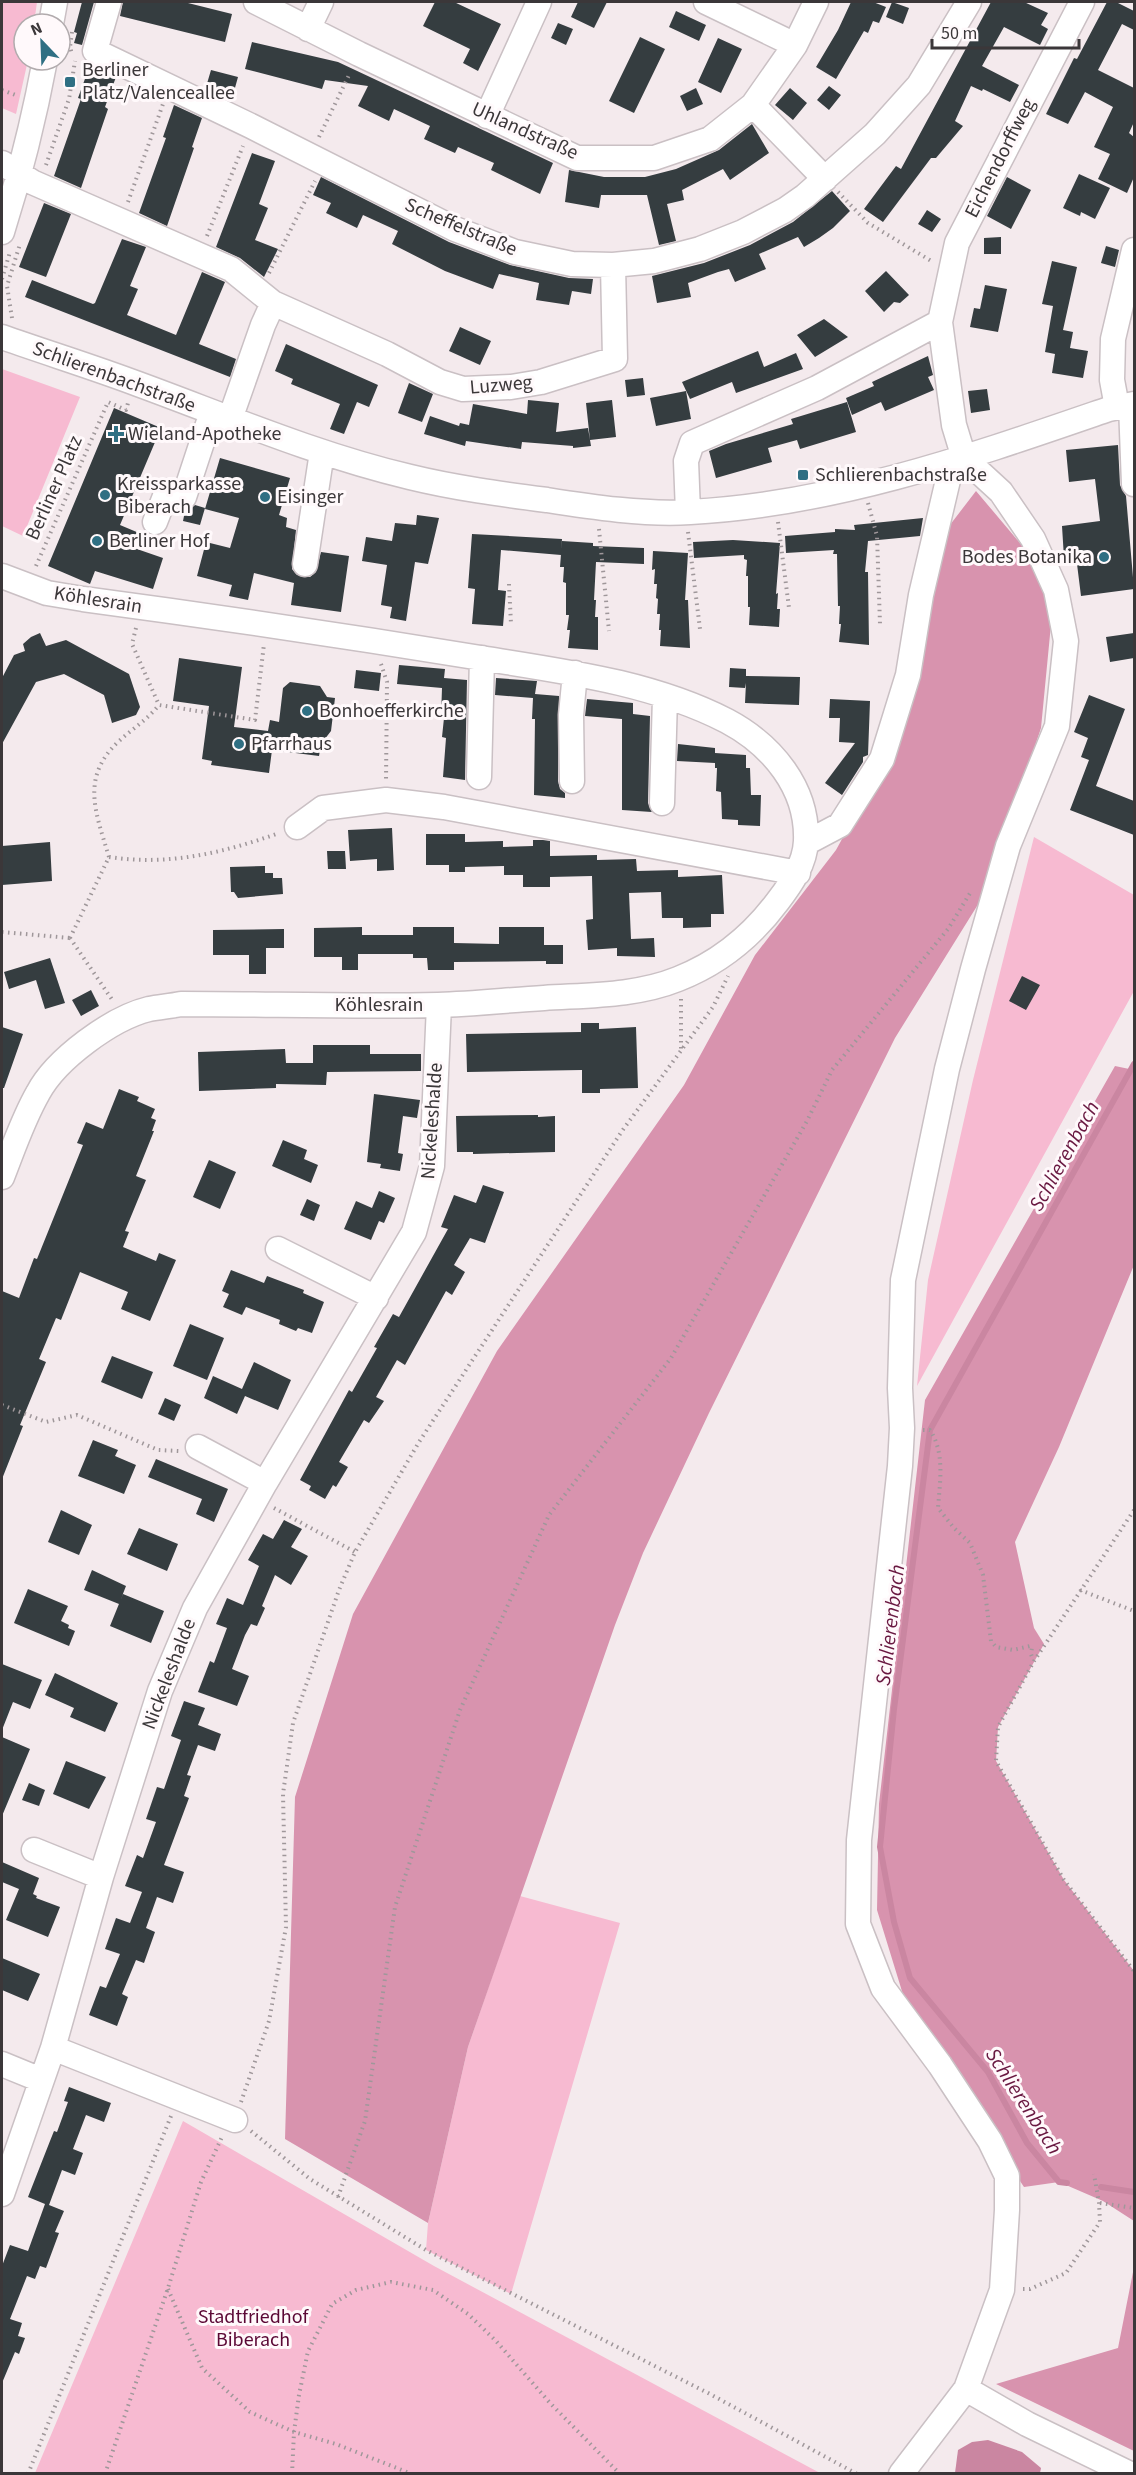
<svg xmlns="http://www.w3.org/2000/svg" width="1136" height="2475" viewBox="0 0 1136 2475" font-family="'Source Sans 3',sans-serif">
<rect width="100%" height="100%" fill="#f4eaed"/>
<!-- green -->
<path fill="#f7bad1" d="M2,2H37L34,24H24V60H28L16,114L2,108Z
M2,369L80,397L23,536L2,526Z
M1034,837L1134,895V991L917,1386L928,1280L973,1080Z
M520,1896L620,1923L511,2294L426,2250L428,2223L468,2047Z
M183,2121L434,2266L820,2473H35Z"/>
<!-- forest -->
<path fill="#d893ae" d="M976,491L1031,556L1052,614L1041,728L987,890L895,1038L709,1413L643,1553L615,1625L468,2047L428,2223L285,2139L295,1797L353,1614L497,1351L684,1085L755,955L836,850L891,750L943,534Z
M1115,1066L1134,1070V1265L1059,1447L1015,1542L1034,1628L1044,1644L998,1727L996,1761L1064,1880L1134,1971V2221L1103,2201L1059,2182L1024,2187L909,2014L877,1910L879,1804L925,1400Z
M1134,2267V2451L996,2384L1118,2348Z"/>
<!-- water -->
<path fill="#ca86a1" d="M988,2440L1022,2452L1041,2468L1040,2473H955L958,2450L972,2442Z"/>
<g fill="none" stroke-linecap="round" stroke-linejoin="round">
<!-- stream -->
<path stroke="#ca86a1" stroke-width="6" d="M1067,2183L1059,2182L1027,2143L988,2072L910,1978L894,1922L880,1847L894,1709L930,1430L1134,1064
M1101,2187L1134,2192"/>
</g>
<!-- building -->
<path fill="#353d40" d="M82,2H94L82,45L74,43L77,33L74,32Z
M123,2H184L232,14L225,42L120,16Z
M435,2H454L501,24L478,71L463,63L470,49L423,26Z
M578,2H607L594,28L571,17Z
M851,2H873L886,7L879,23L873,21L868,33L864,31L836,79L816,67L838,30Z
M892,2L909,8L903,24L886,17Z
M991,2H1024L1048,13L1041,25L1048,29L1040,45L1004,27L982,66L1019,85L1010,102L983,89L982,91L971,86L955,121L963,126L936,158H931L883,222L864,209L896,166L901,169Z
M1107,2H1116L1134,11V30L1122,24L1098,70L1134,88V122L1129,133L1134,137V177L1127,193L1098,179L1110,154L1094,147L1113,107L1085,92L1068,124L1046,114L1074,58L1077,59Z
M676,11L706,25L699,41L669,27Z
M558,23L573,29L566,45L551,38Z
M640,37L665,49L634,113L609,101Z
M718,38L742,49L721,93L698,82Z
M252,42L338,62L553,163L540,194L491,170L494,163L458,147L455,153L424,139L430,126L394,109L389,121L358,106L368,86L325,80L322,89L245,69Z
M90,65L116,77L105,107L108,109L81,188L54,176L81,99L78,98Z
M211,70L238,77L233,95L206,87Z
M829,86L841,95L829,110L817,100Z
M696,88L703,104L687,111L680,96Z
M790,88L807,103L793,120L775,105Z
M174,105L202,118L192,147L194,148L167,226L139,213L166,138L163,137Z
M752,124L769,153L730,180L723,169L682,190L684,200L667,204L676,241L659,245L647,195H601L599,208L565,202L569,170L604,177H645L676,169L719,150Z
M252,153L275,161L259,204L268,208L255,240L278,249L264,277L240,258L216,247Z
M1079,174L1110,188L1095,219L1081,212L1080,216L1063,208Z
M321,177L449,242L510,265L569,278L593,279L591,294L572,291L569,305L536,300L539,283L499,274L493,289L445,271L392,244L398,231L363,215L357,228L326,213L331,203L313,195Z
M1007,177L1031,190L1011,229L987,216Z
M832,191L850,211L833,228L819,238L804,247L798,237L759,254L766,269L735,282L729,269L718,272L688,283L691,297L657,303L652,276L704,263L750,245L793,222Z
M44,203L71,214L46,277L19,267Z
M927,210L941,219L932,232L918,224Z
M1001,237V254H984V238Z
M122,239L146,247L130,286L138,289L127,315L176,335L202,272L225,282L199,344L236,359L230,377L25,297L32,280L93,304L95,303Z
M1106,246L1119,250L1115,267L1101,263Z
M1052,261L1077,267L1063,330L1073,332L1070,348L1088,351L1083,378L1052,373L1055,354L1045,352L1053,306L1042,304Z
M886,271L909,295L900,303L894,302L884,312L865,291Z
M985,285L1007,289L998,332L970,327L974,308L980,309Z
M824,319L848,337L815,357L797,335Z
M460,327L491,341L480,365L449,351Z
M286,344L378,385L369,407L357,402L344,434L330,429L340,404L291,384L293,379L275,371Z
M758,351L764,367L796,353L803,369L736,393L732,382L690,399L682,382Z
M928,356L933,375L928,377L934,390L885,411L881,402L852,415L846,398L874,386L872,382Z
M643,378L645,395L627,397L625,380Z
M409,383L433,394L422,422L398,413Z
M987,389L990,410L971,413L968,391Z
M686,391L691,419L656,426L650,398Z
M528,400L559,403L556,432L588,428L591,446L573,448V446L522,442L521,449L466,441L465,446L424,434L430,416L459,426L460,423L469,425L473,404L527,414Z
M612,400L616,437L590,440L586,403Z
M847,402L856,432L800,449L797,440L768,448L772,462L716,478L709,451L726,444L793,424L791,419Z
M114,408L161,428L120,525L139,533L134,548L163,558L153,589L95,571L90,584L48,566Z
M1118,445L1120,485L1126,496L1134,589L1081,596L1076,556L1064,558L1062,526L1100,521L1095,479L1069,482L1066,450Z
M220,458L290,478L279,515L287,518L286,527L296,530L292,569L297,575L310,577L316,572L321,552L349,556L341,612L291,605L294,583L254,573L248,600L229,596L232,585L197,576L206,542L230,548L239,518L205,509Z
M195,505L205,508L200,525L183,521L185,511Z
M417,515L439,518L428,564L415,562L406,621L390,618L392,607L381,605L387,565L362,561L366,537L392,541L395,523L416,525Z
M923,518L920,536L868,541L865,572H868L869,645L839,642L841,624H839L840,606H838L837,554H833L834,550L786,553L785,536L835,532V529L855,530L854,525Z
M472,534L562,539L561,555L501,550L498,590L506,591L503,626L472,624L475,589L468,588Z
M733,540L780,543L776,594L778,593L777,609H780L779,627L749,625L750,607H748V576H746L747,560L744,559V555L694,558L693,542Z
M562,541L593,543V546L644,548V564L596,562L594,600H596L595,617H598V650L568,648L570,630H567L569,615H566V583L563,582L564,567H560Z
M653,551L688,553L685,600H688L690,648L660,646L661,630H659L660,614H657L658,599L656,598L657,584H654L655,569L652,570Z
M40,633L46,646L66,640L129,674L140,707L136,715L112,723L104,695L64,674L36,682L2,744V678L14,655L25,651L23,644L31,637Z
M1134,633V658L1110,662L1106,637Z
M179,658L242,667L234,727L268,731L270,720L279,722L283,688L290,682L320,686L327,697L335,698L331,731L321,744L319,756L272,750L269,773L211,765L212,761L202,759L209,706L173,701Z
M399,665L445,669L444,678L467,680L465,780L443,777L446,738L442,737L444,718L441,717L442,688L397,684Z
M730,668L746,669V676L800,677L799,705L745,703L746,683L745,688L729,687Z
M356,670L381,673L379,691L354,688Z
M496,678L537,681L535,694L559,696L558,781L560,789L565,793V798L534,795L535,719H532L533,698L495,695Z
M1089,695L1125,709L1096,786L1134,801V835L1070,810L1089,760L1081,757L1088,738L1074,732Z
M587,699L633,703V714L650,716L648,803L652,812L622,810V719L585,716Z
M830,699L870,701L868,755L863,757V762L842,795L825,783L855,743L839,742L840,718H829Z
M678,744L715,748V753L746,755V768H750L751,795H761L760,826L738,825V820L722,819L721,792L716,791L717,768H715V763L677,761Z
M392,828L394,870L377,871V859L350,861L348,830Z
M426,834H465V842L503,841V847L533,846V840H543L550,841V856L597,855V860L636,859L637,871L678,870V877L722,875L724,914H711V927L683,928V918H662L661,892L629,893L631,939L654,938L655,957L617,956V948L588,950L586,920L593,919L592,876L550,877V887H523V875H504V866L465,867V872H449V865H426Z
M50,842L52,881L2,885V846Z
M327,851H345L346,869H328Z
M265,866V873H273V878H282L283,894L238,898L234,892H231L230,867Z
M362,927V935H413V927H454V943L499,944V927H544V945H563V964H546V961L454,962V970H428L427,958H413V954H358V970H342V957H314V928Z
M284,929V948H266V974H249V955H213V930Z
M50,958L65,1003L45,1009L36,980L9,989L4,972Z
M1022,976L1040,985L1026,1010L1009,1001Z
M91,990L99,1006L81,1016L72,1000Z
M581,1023H599V1029L636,1027L638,1088L600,1089V1093H582V1070L467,1072L466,1034L581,1032Z
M2,1027L23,1034L4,1088H2Z
M313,1045H370V1054H421V1071L327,1072L326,1085L276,1084V1088L199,1091L198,1052L285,1049L286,1063H313Z
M119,1089L139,1097L137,1101L155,1109L151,1118L156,1120L152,1131H154L136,1176L146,1180L125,1231L129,1232L123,1247L156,1261L159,1253L176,1260L150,1321L121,1309L128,1292L80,1272L61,1320L56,1318L39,1359L46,1362L20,1425L23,1426L2,1479V1291L19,1298L34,1258L37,1259L83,1145L77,1143L86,1122L103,1129Z
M374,1094L420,1100L417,1118L403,1116L398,1153L403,1154L400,1171L380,1168L381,1164L367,1162Z
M538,1115V1117L555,1116V1152L473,1154V1152H457L456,1116Z
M283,1140L307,1150L304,1159L318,1165L311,1183L272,1166Z
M209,1160L236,1172L220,1209L193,1197Z
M483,1185L504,1192L485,1243L470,1238L454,1265L465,1272L452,1295L446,1291L405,1365L397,1360L376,1397L384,1401L369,1423L364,1420L339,1462L348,1467L336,1487L333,1485L325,1499L309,1490L311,1486L300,1480L349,1390L352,1392L377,1348L374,1347L393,1314L399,1317L448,1229L441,1227L454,1195L476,1203Z
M379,1191L395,1198L384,1223L379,1221L371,1240L344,1229L356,1201L372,1208Z
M307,1199L320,1205L314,1221L300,1215Z
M231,1270L264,1283L267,1276L304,1290L303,1293L324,1302L312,1333L298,1328L296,1331L279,1324L280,1320L246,1307L242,1315L223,1307L229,1294L222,1291Z
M190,1324L224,1338L207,1380L173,1366Z
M112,1356L153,1372L142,1399L101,1382Z
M254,1362L291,1380L278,1410L245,1396L237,1414L204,1398L213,1376L242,1389Z
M165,1398L181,1405L174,1421L158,1414Z
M93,1440L118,1450L115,1456L136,1465L124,1494L78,1476Z
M156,1459L228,1489L214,1522L196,1514L202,1499L148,1477Z
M61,1510L92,1525L79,1555L48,1542Z
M284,1520L302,1529L291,1547L308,1556L291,1585L275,1575L262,1606L265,1608L257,1626L251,1624L245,1635L232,1669L249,1676L237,1706L198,1692L210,1661L214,1663L227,1628L216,1624L227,1598L243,1605L259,1566L248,1560L263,1534L273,1539Z
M139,1528L178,1544L167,1571L127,1554Z
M92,1570L126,1586L119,1604L84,1590Z
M28,1589L68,1606L61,1621L69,1625L68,1628L75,1631L69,1646L14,1623Z
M123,1594L164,1611L151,1643L110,1626Z
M2,1664L42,1680L30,1709L13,1702L2,1730Z
M55,1673L118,1703L105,1732L70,1717L74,1708L45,1695Z
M184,1701L205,1708L198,1725L221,1734L215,1751L198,1745L187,1775L191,1776L184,1796L189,1798L164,1865L184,1872L173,1903L157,1897L146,1928L155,1932L144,1963L136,1960L122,1994L128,1997L117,2026L89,2015L100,1986L106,1988L120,1954L105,1949L116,1918L130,1923L142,1892L125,1886L137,1855L143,1858L156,1822L146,1819L157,1787L164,1789L181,1740L171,1736Z
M2,1737L30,1749L2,1816Z
M66,1761L106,1777L89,1809L53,1794Z
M29,1783L45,1790L39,1806L22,1800Z
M2,1862L39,1878L33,1894L37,1896L36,1898L60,1907L48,1937L6,1920L19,1889L2,1882Z
M2,1958L40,1974L28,2001L2,1990Z
M69,2087L111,2103L104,2122L86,2115L73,2149L83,2153L75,2175L62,2170L49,2205L64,2211L55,2232L59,2233L46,2268L40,2266L35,2279L27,2276L10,2319L22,2323L18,2336L25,2338L19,2354L15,2352L2,2383V2266L10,2245L28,2251L45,2204L28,2197L50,2141L54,2131L57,2132L68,2102L64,2101Z"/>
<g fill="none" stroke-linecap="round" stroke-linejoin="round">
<!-- minor casing -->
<g stroke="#cac0c4" stroke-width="27">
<path id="minor" d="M109,2L95,51L251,126L455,229L515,252L572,264L613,265L654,261L700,249L743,232L785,210L805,196L875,134L919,85L969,2
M256,2L359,54L577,158H654L710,139L753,105L795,45L816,2
M706,2L795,45
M51,24L55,2
M308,29L321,2
M753,105L825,179
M487,116L539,2
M2,163L32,182L231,269L273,303L387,354L440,382L463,389L511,387L541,382L615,359L613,265
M2,232C20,175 34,119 45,60
M2,337C47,353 93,367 138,384C228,417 317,455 410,477C455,488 501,494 547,500C591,507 646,515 690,512C837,504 972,456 1109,409L1134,404
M1131,405L1134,484
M1117,407L1112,380L1113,339L1134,250
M230,419L263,325L273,303
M688,512L686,461L692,443L817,388L940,322
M155,522L167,491L184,497L212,412
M305,564L322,452
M2,576L47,593L83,599C218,617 353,637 487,659C568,672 653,683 727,721C772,745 808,788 806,841C805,864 791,884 778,901C752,936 719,963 678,979C636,996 588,995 544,998C509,1000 473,1004 438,1005C353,1007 267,1004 181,1004C171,1006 160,1007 149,1009C112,1018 56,1059 38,1093C23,1119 13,1149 2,1177
M479,777L482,658
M572,781L571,715L575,673
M662,803L665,697
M297,827L323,808L386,800L444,807L798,873
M806,843L840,825L882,759L908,675L921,595L952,463
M278,1249L376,1298
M198,1447L265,1483
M34,1850L101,1877
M53,2048L235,2120
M2,2064L41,2080
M2,2194L53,2048L101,1877L160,1691L195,1608L265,1483L414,1232L432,1166L439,1005
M966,2389L1027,2424L1130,2474
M901,2474L966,2389L1002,2290L1007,2210V2176L990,2141L940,2065L883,1988L858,1924L859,1840L900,1466L902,1428L900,1388L903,1280L947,1069L973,969L1008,846L1057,726L1066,641L1056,590L1033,539L1001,492L964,458L954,425L940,322L957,243L1082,2"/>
</g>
<!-- path -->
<path stroke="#9f979a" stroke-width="4" stroke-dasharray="1.5 4.5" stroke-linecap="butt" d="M72,32L70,47L72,54
M2,90L18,96
M319,137L350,73
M46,165L69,99L75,61
M838,192L868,223L933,262
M128,202L163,104
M207,236L243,146
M269,273L315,181
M2,279L10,252
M12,318L7,286L20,244
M868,503L877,536L880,624
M778,522L789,608
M599,529L609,631
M688,532L700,629
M36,566L108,402L126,410L128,403
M509,584L511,624
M136,628L132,644L159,705
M381,664L387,682L386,781
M109,857C96,813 80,778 118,742C132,729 147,720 159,705L255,720L264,644
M2,932L70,938
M70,938L109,857C168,866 223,853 279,833
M70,938L113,1001
M681,999V1049
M2,1405L46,1422L77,1415L158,1450L179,1451
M923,1430H930C945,1453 940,1481 938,1508L954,1528L970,1543L983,1575L991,1641L996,1647L1013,1650L1030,1646L1032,1647L1031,1654L1033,1660
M274,1508L355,1552
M1134,1510L1034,1661L998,1727L996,1761L1064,1880L1134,1971
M1080,1590L1134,1611
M241,2102L269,2021L286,1927L283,1794L293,1723L339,1590L355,1552L419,1442L622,1131L713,1007L728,976
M251,2131L310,2179L426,2250L710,2394L857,2474
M338,2197L365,2121L395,1907L460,1710L549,1515L671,1358L807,1121L832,1070L948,929L972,890
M1100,2203L1134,2208
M168,2289L202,2368L250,2412L294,2432L336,2444L412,2474
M1023,2289H1030L1066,2273L1100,2222L1099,2203L1094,2174
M28,2474L171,2116
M105,2474L168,2288L201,2182L222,2137
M292,2474L294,2432L299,2395L308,2351L323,2322L332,2304L356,2290L391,2282L433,2290L468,2314L496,2341L550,2403L620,2474"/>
<!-- minor -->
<use href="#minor" stroke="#fff" stroke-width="24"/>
</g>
<!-- markers -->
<g fill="#2f6f83" stroke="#fff9fb" stroke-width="2">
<rect x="64" y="76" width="12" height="12" rx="3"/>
<path d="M113 425h6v6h6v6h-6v6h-6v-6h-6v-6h6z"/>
<rect x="797" y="469" width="12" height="12" rx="3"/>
<circle cx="105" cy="495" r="6"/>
<circle cx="265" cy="497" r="6"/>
<circle cx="97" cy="541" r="6"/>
<circle cx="1104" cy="557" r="6"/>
<circle cx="307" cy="711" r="6"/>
<circle cx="239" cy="744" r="6"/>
</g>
<g text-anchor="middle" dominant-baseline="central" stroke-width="6" stroke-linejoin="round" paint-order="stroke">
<!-- poi labels -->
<g font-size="20" fill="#3b3739" stroke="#fff9fb" text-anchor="start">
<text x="82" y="70">Berliner<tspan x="82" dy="23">Platz/Valenceallee</tspan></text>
<text x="128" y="434">Wieland-Apotheke</text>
<text x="815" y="475">Schlierenbachstraße</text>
<text x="117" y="484">Kreissparkasse<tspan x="117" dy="23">Biberach</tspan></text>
<text x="277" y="497">Eisinger</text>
<text x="109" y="541">Berliner Hof</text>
<text x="1092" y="557" text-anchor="end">Bodes Botanika</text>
<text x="319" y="711">Bonhoefferkirche</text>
<text x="251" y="744">Pfarrhaus</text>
</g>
<!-- street labels -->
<g font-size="20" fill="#3b3739" stroke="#fff9fb">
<text transform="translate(525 131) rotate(24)">Uhlandstraße</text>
<text transform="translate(1000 158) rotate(-63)">Eichendorffweg</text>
<text transform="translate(461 227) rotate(23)">Scheffelstraße</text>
<text transform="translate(114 377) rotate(20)">Schlierenbachstraße</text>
<text transform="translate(501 385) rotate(-5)">Luzweg</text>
<text transform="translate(54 488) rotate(-66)">Berliner Platz</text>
<text transform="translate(98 600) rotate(9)">Köhlesrain</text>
<text x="379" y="1005">Köhlesrain</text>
<text transform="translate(432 1121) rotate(-86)">Nickeleshalde</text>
<text transform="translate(169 1674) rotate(-69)">Nickeleshalde</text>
</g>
<!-- park labels -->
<g font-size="20" fill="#5b0835" stroke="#fff9fb">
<text x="253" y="2317">Stadtfriedhof<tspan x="253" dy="23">Biberach</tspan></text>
</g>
<!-- water labels -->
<g font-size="21" font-style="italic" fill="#691841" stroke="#fff9fb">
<text transform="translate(1064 1156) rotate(-61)">Schlierenbach</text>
<text transform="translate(890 1625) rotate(-83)">Schlierenbach</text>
<text transform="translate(1024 2101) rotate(57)">Schlierenbach</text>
</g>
</g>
<!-- border -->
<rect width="1136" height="2475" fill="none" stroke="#3b3739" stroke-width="6"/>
<!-- north arrow -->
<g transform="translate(42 42) rotate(337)"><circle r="28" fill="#fff9fb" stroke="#b1abad" stroke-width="1.5"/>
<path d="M0-4.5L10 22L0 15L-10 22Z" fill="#2f6f83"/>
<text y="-9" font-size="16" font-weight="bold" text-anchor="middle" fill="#3b3739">N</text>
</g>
<!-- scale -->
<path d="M932 39v9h147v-9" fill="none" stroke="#3b3739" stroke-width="3"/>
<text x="941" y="39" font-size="18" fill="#3b3739" stroke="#fff9fb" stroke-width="4.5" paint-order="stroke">50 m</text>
</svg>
